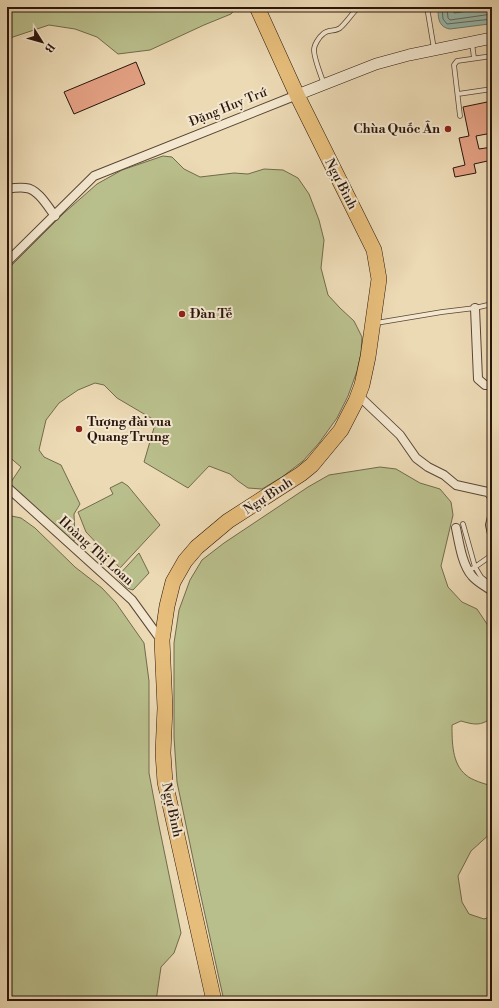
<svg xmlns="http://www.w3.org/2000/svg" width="499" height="1008" viewBox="0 0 499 1008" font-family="'Libre Bodoni',serif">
<rect width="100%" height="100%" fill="#ecdab5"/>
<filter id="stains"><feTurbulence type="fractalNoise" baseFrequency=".005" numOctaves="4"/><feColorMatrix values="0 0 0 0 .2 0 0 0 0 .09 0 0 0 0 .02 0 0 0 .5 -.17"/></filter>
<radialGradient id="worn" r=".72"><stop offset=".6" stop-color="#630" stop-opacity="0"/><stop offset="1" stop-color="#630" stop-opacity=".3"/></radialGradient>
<!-- green -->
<path fill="#b9bf8c" stroke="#726a4c" d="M7,7H237L231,14L204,25L150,50L118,54L97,37L75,29L49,25L7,39Z
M163,156L172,157L184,169L200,177L234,173L248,174L264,169L283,170L298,178L309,194L319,220L324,240L321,268L328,295L340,308L354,321L362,337L361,353L357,371L348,396L337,418L319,443L303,461L282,477L262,489L248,488L238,481L230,474L209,466L188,488L144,462L156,421L117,398L104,385L95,383L78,390L59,403L46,420L39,450L44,457L61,465L80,504L74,514L75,540L71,541L9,485L21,467L7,455V270L64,213L97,184L122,170Z
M380,467L396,469L420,483L440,489L451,502L453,515L441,566L448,587L462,602L477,609L491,630L492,718C480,726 475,725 461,721L452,725C452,742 452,764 466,775C471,780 485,784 492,786V832L471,851L458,876L462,902L469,914L484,919L492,916V1001H224L200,892L177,782L174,737V643L179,610L190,580L202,560L224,543L308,487L329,475Z
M122,482L128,486L160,525L120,568L86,532L78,512L113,494L110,488Z
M7,515L21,518L35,528L75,567L102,588L116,603L144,643L149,681V773L158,821L181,933L174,953L161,967L156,1001H7Z
M139,553L149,573L133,590C126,589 121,582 117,577Z"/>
<!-- water -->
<path fill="#99bbae" stroke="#6d796d" d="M438,7H492V21L489,24L450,29C438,27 438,17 438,7Z"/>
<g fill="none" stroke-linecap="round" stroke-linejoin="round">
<!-- shore -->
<path stroke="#62685d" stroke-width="1" d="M442,7L443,19L447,24L492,19
M447,7L448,18L450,20L492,14
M453,7V12L455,13L492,7"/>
</g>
<!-- building -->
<path fill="#e5a285" stroke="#2a150c" d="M136,62L145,84L74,114L64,92Z
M492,101V133L476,136L479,149L492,147V160L474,164L476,173L455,177L453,168L465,165L459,138L469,136L463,107Z"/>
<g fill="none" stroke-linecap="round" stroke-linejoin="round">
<!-- lane casing -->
<g stroke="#5a4636" stroke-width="5.5">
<path id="lane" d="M427,7L434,49
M472,43L474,58
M324,84C321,76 314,58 314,50C314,45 319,37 323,34C328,29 335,32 340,28C347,22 352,13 359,7
M458,94L492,89
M460,116L454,65L457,61L492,56
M376,323L442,312L475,308L492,304
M463,524L475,567L470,570
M492,555L475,567L481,577L492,586"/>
</g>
<!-- street casing -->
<g stroke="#5a4636" stroke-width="10">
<path id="street" d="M7,189C13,188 20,187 26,188C38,189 48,207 55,216
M7,262L94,176L297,95
M475,308L478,379L485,385H492
M358,395L400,435L416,458L428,467L444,475L456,485L483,491L488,492L492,497
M7,487L132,600L161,640
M492,517L490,525L492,534
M456,528C459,542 462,565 472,576C477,582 485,586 492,591"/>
</g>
<!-- secondary casing -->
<g stroke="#2a150c" stroke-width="12">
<path id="secondary" d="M297,95L376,64L409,55L492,38"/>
</g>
<!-- highway casing -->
<g stroke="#2a150c" stroke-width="16">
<path id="highway" d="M214,1001L165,782L163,753L165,708L162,640L167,606L173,582L185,561L197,547L228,521L301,474L312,465L341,430L356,401L362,385L368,357L379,279L374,250L297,95L257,7"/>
</g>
<!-- lane -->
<use href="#lane" stroke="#f3e7cf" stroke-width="4"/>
<!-- street -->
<use href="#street" stroke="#f3e7cf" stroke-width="8"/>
<!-- secondary -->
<use href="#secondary" stroke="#f3e7cf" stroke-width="11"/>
<!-- highway -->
<use href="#highway" stroke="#e6bd7a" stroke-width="15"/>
</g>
<!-- markers -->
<g fill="#8f2418" stroke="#f3e7cf" stroke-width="1.5">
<circle cx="448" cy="129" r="4"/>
<circle cx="182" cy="314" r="4"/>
<circle cx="79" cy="429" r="4"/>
</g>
<g text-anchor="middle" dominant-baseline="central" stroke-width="4" stroke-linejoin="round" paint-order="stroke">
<!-- street labels -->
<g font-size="13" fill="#2a150c" stroke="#f3e7cf">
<text transform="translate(228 107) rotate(-22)">Đặng Huy Trứ</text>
<text transform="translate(341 184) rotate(63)">Ngự Bình</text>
<text transform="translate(268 496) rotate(-33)">Ngự Bình</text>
<text transform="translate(96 551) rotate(42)">Hoàng Thị Loan</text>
<text transform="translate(172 810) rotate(78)">Ngự Bình</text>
</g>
<!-- poi labels -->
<g font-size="13" font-weight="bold" fill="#2a150c" stroke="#f3e7cf" text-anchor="start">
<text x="440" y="129" text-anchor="end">Chùa Quốc Ân</text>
<text x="190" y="314">Đàn Tế</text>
<text x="87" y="422">Tượng đài vua<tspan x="87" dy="15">Quang Trung</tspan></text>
</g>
</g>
<!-- margin -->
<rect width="499" height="1008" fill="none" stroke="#ecdab5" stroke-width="24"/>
<rect x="8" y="8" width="483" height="992" fill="none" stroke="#2a150c" stroke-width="2"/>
<rect x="12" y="12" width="475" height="984" fill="none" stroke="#2a150c"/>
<!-- north arrow -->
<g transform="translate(42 42) rotate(127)" stroke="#f3e7cf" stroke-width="3" paint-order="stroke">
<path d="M0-3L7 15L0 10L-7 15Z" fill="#2a150c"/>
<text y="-6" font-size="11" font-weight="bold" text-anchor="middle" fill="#2a150c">B</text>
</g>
<rect width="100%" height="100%" filter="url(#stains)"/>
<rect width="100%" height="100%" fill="url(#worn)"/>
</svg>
